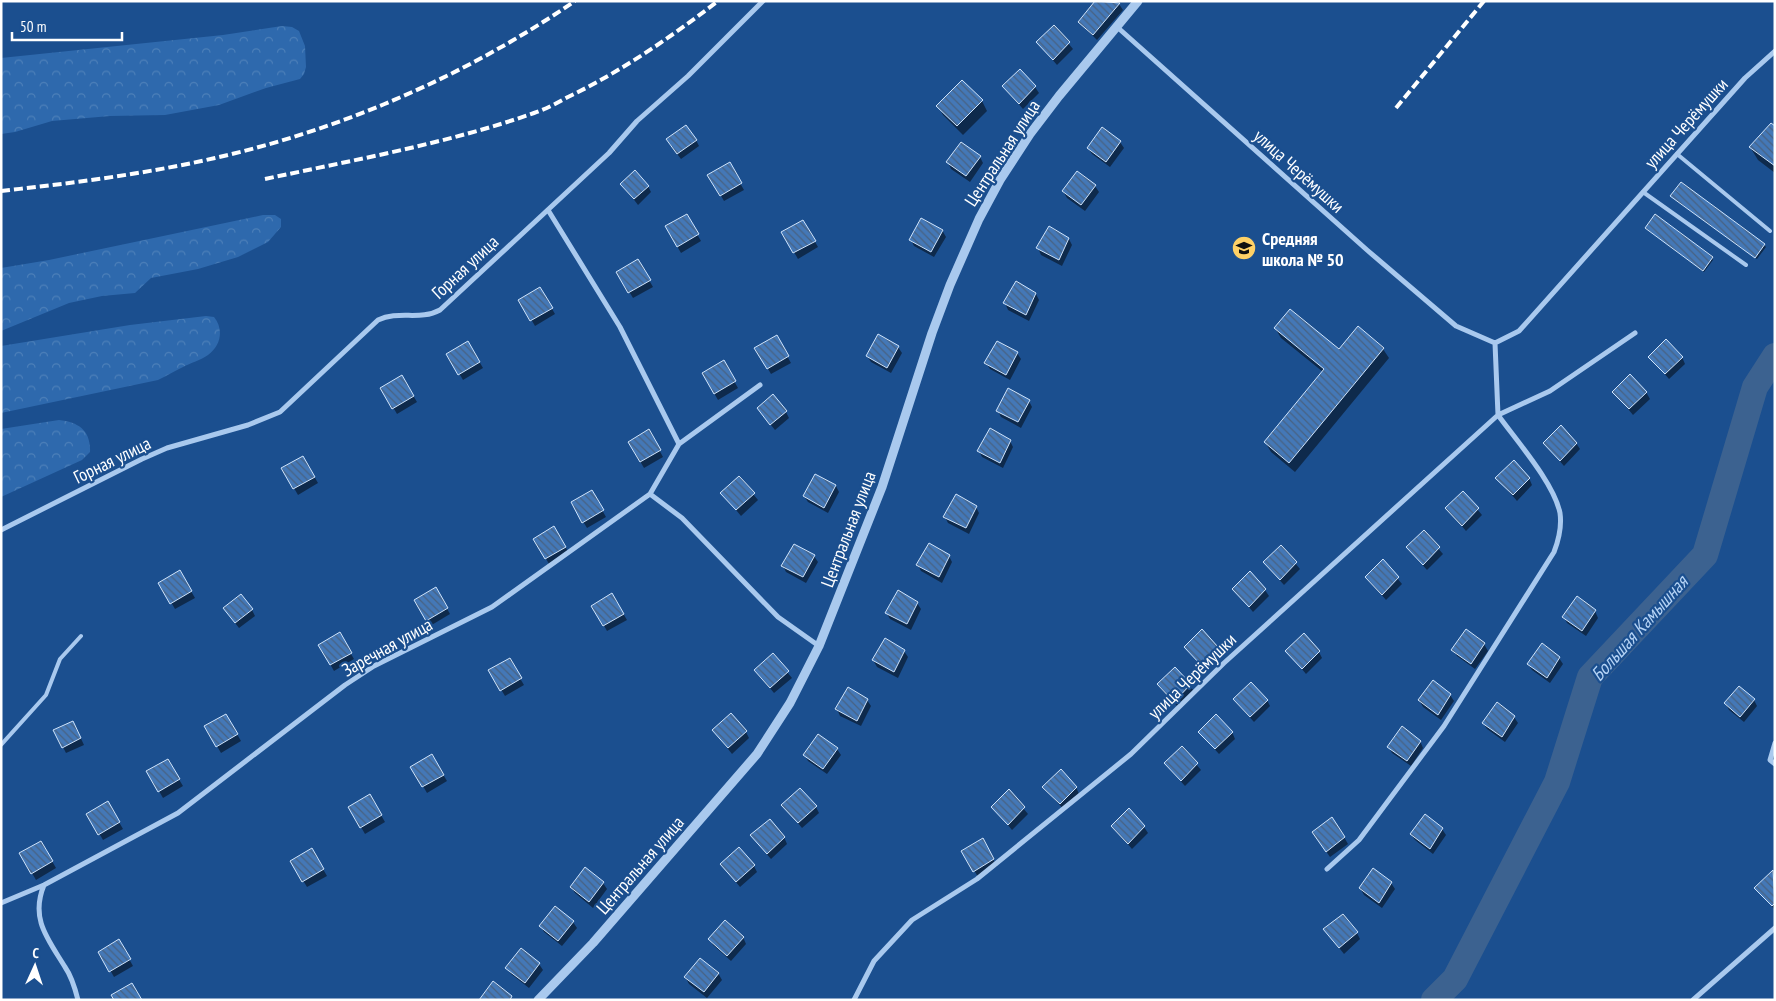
<svg xmlns="http://www.w3.org/2000/svg" width="1776" height="1001" viewBox="0 0 1776 1001" font-family="'PT Sans Narrow',sans-serif">
<defs>
<pattern id="forest-crowns" width="20" height="18" patternUnits="userSpaceOnUse" patternTransform="scale(1.25)"><rect width="20" height="18" fill="#2e69ad"/><path d="M2 6a3 3 0 1 1 6 0M12 15a3 3 0 1 1 6 0" fill="none" stroke="#4d80b9"/></pattern>
<pattern id="building-back-hatch" width="6" height="6" patternUnits="userSpaceOnUse" patternTransform="scale(1.25)"><rect width="6" height="6" fill="#4478b7"/><path d="M-1 5l2 2M0 0l6 6M5-1l2 2" fill="none" stroke="#486282"/></pattern>
</defs>
<rect width="100%" height="100%" fill="#1b4f8f"/>
<!-- forest -->
<path fill="url(#forest-crowns)" d="M282,26L292,27L299,31L305,46L306,67L304,74L300,79L266,88L219,105L165,115L110,116L52,121L15,132L1,134V58L223,35Z
M263,215H275L281,219V227L268,242L238,257L198,269L151,278L135,293L102,296L69,303L1,331V268L49,260Z
M206,316L214,317C224,329 221,346 208,355C201,360 190,363 183,367C174,371 167,376 158,380L1,413V346L130,325Z
M59,420C79,422 91,431 90,452L82,460L1,497V429Z"/>
<!-- shadow -->
<path fill="#0007" d="M1097,1H1117L1123,10L1097,40L1079,22Z
M1054,26L1073,49L1057,65L1038,43Z
M962,81L982,101L987,111L963,135L943,115L938,106Z
M1003,86L1035,87L1039,93L1023,109Z
M1775,128V173L1758,160L1750,147Z
M1102,129L1120,142L1124,148L1110,167L1092,154L1088,148Z
M696,140L699,146L681,159L671,146Z
M980,157L983,163L970,182L951,169L948,162Z
M729,164L744,190L724,201L709,175Z
M622,184L648,186L651,192L638,205Z
M1095,186L1099,192L1085,211L1067,198L1063,191Z
M1672,196L1764,245L1766,247L1757,259Z
M686,215L701,241L681,253L666,227Z
M803,221L818,247L798,259L783,233Z
M1646,228L1712,257L1713,260L1704,272Z
M942,230L946,237L934,257L914,246L911,240Z
M1069,239L1072,245L1062,266L1041,255L1038,248Z
M638,261L653,287L633,298L618,273Z
M540,288L555,314L535,326L520,300Z
M1036,294L1039,300L1029,321L1008,310L1005,303Z
M1275,328L1339,351L1383,349L1389,358L1295,472L1271,452L1265,442L1323,372L1281,338Z
M776,337L791,363L771,374L756,348Z
M468,342L483,368L463,380L448,354Z
M898,347L902,353L891,373L871,362L867,356Z
M1017,353L1021,359L1010,380L990,369L986,363Z
M1650,357H1682L1685,364L1669,379Z
M723,362L738,388L718,400L703,374Z
M402,377L417,402L397,414L382,388Z
M1614,392H1646L1650,399L1633,415Z
M1029,401L1032,407L1021,428L1001,417L998,411Z
M786,412L789,418L775,430L762,414Z
M649,431L663,457L644,468L629,442Z
M1010,441L1013,447L1003,468L982,457L979,451Z
M1544,443H1576L1580,449L1564,466Z
M303,457L318,483L298,495L283,469Z
M816,475L836,486L839,492L828,513L808,502L804,496Z
M739,477L758,500L741,516L722,493Z
M1497,478H1529L1532,485L1517,501Z
M592,492L606,517L587,528L572,503Z
M1463,492L1482,515L1466,531L1446,508Z
M976,507L979,513L969,534L948,523L945,517Z
M554,528L569,553L549,564L535,539Z
M1424,532L1443,554L1427,570L1407,548Z
M1281,546L1300,569L1284,585L1264,563Z
M814,556L818,562L806,583L786,572L783,566Z
M949,556L952,562L942,583L921,571L918,565Z
M1383,561L1402,584L1386,600L1366,577Z
M180,572L195,598L175,609L160,583Z
M436,589L450,614L430,626L416,600Z
M1234,589L1265,590L1269,596L1253,612Z
M612,595L627,620L607,631L593,606Z
M917,603L921,609L911,630L890,619L886,612Z
M252,610L255,616L239,628L228,614Z
M1595,611L1598,618L1586,636L1567,623L1564,617Z
M1202,631L1221,654L1205,670L1185,647Z
M339,634L354,659L334,671L319,645Z
M1484,644L1488,651L1475,669L1457,656L1453,650Z
M904,651L908,657L898,678L877,667L873,660Z
M1287,651L1319,652L1322,658L1306,674Z
M773,655L792,678L774,693L755,670Z
M1559,658L1563,664L1550,683L1532,670L1528,664Z
M509,660L524,685L505,696L490,671Z
M1175,669L1194,691L1178,707L1158,685Z
M1450,695L1454,701L1441,720L1423,707L1419,700Z
M867,700L871,706L861,726L840,716L837,709Z
M1234,700H1267L1270,706L1254,722Z
M1754,700L1757,706L1744,722L1729,710L1726,704Z
M226,715L241,741L221,753L206,727Z
M1514,717L1518,723L1505,742L1487,729L1483,723Z
M76,728L84,745L66,753L63,747Z
M713,730L746,732L749,738L732,754Z
M1199,732H1232L1235,739L1219,754Z
M1420,741L1423,748L1411,766L1392,753L1389,747Z
M1182,747L1201,770L1185,786L1165,764Z
M837,749L841,755L827,774L808,761L805,755Z
M432,756L447,781L427,793L412,767Z
M168,761L183,786L163,798L148,772Z
M1044,787H1076L1079,794L1064,810Z
M1009,791L1028,814L1012,830L993,807Z
M370,796L385,822L365,834L350,808Z
M108,803L123,829L103,840L88,814Z
M783,805L816,807L819,813L802,828Z
M1112,826L1144,827L1148,833L1132,849Z
M1442,829L1446,835L1433,854L1415,840L1411,834Z
M751,836L784,837L787,844L771,859Z
M1344,837L1348,844L1330,857L1317,838Z
M982,840L997,866L978,877L963,851Z
M41,842L56,868L36,880L21,854Z
M312,850L327,876L307,887L292,862Z
M721,864L754,866L757,872L740,887Z
M585,869L603,883L607,889L593,908L575,893L571,887Z
M1773,872L1775,874V910L1756,888Z
M1391,883L1395,889L1382,908L1364,895L1360,888Z
M573,922L577,928L562,946L544,932L541,926Z
M1325,930L1357,933L1360,939L1344,954Z
M743,937L746,944L731,961L713,945L710,939Z
M119,941L133,966L114,977L100,952Z
M539,964L543,970L529,988L511,974L507,968Z
M718,973L722,980L707,998L689,984L686,978Z"/>
<g fill="none" stroke-linecap="round" stroke-linejoin="round">
<!-- river -->
<path stroke="#3c6290" stroke-width="26" d="M1434,1000L1455,979L1557,782L1590,677L1705,555L1755,387L1775,356"/>
</g>
<!-- building -->
<path fill="url(#building-back-hatch)" stroke="#cfe3fa" d="M1095,1L1120,3L1093,35L1078,22Z
M1054,25L1070,42L1053,60L1036,42Z
M1020,69L1036,86L1019,104L1002,86Z
M962,80L983,100L957,126L936,106Z
M1771,123L1775,126V166L1749,147Z
M686,125L697,140L677,154L666,139Z
M1102,127L1121,141L1106,162L1087,148Z
M961,142L981,156L966,176L946,162Z
M730,162L742,183L720,196L707,175Z
M635,170L649,186L634,199L620,184Z
M1077,171L1096,185L1081,205L1062,191Z
M1681,182L1765,244L1755,258L1670,196Z
M687,214L699,234L677,247L665,226Z
M1655,214L1713,257L1703,271L1645,228Z
M921,218L943,230L931,252L909,240Z
M803,220L816,241L793,253L781,232Z
M1049,226L1069,238L1059,260L1036,248Z
M638,259L651,280L628,293L616,272Z
M1016,281L1036,293L1026,315L1003,303Z
M540,287L553,308L530,321L518,300Z
M1290,309L1339,349L1358,326L1384,348L1289,463L1264,442L1324,369L1274,328Z
M878,334L899,346L887,368L866,356Z
M777,335L789,356L767,369L754,348Z
M1666,339L1683,357L1665,374L1648,357Z
M468,341L480,362L458,375L446,354Z
M997,341L1018,352L1006,375L984,363Z
M724,360L736,381L714,394L702,373Z
M1630,374L1647,392L1629,409L1612,392Z
M402,375L414,396L392,409L380,388Z
M1008,388L1030,400L1018,422L996,411Z
M773,394L787,411L770,425L757,408Z
M1561,425L1577,443L1560,461L1543,443Z
M990,428L1011,440L1000,463L977,451Z
M649,429L661,450L640,462L628,442Z
M303,456L315,477L293,489L281,468Z
M1514,460L1530,478L1513,495L1495,478Z
M815,474L836,485L824,508L803,496Z
M739,476L755,493L736,510L720,493Z
M592,490L604,510L582,523L571,502Z
M1463,491L1479,508L1462,526L1445,508Z
M956,494L977,506L966,528L943,517Z
M554,526L566,547L545,559L533,539Z
M1424,530L1440,547L1423,565L1406,547Z
M929,543L950,555L939,577L916,565Z
M794,544L815,555L803,577L781,566Z
M1281,545L1297,562L1280,580L1263,562Z
M1383,559L1399,577L1382,595L1365,577Z
M180,570L192,591L170,604L158,583Z
M1250,571L1266,589L1249,607L1232,589Z
M436,587L448,608L426,621L414,600Z
M898,590L918,602L907,624L885,613Z
M612,593L624,614L603,626L591,606Z
M241,594L253,609L235,623L223,608Z
M1577,596L1596,610L1582,631L1562,617Z
M1202,629L1218,647L1201,665L1184,647Z
M1466,629L1485,643L1471,664L1451,650Z
M340,632L352,653L330,665L318,645Z
M1304,633L1320,651L1302,669L1285,651Z
M885,638L905,650L894,672L872,660Z
M1542,643L1560,657L1547,678L1527,664Z
M773,653L789,671L770,688L754,670Z
M510,658L522,678L500,691L488,670Z
M1175,667L1191,684L1174,702L1157,684Z
M1433,680L1451,694L1438,715L1418,700Z
M1251,682L1268,700L1250,717L1233,699Z
M1739,686L1755,699L1740,717L1724,703Z
M848,687L868,699L857,721L835,709Z
M1497,702L1515,716L1502,737L1482,723Z
M731,713L747,731L728,748L712,730Z
M226,714L238,734L216,747L204,726Z
M1216,714L1233,732L1215,749L1198,732Z
M73,721L81,738L62,748L53,730Z
M1402,726L1421,741L1407,761L1387,747Z
M818,734L838,748L823,769L803,755Z
M1182,746L1198,763L1181,781L1164,763Z
M432,754L444,775L422,787L410,767Z
M168,759L180,779L158,792L146,771Z
M1061,769L1077,787L1060,804L1042,787Z
M800,788L817,806L798,823L781,805Z
M1009,789L1025,807L1008,825L991,807Z
M370,794L382,815L360,828L348,807Z
M108,801L120,822L98,835L86,814Z
M1129,808L1145,826L1128,844L1111,826Z
M1425,814L1443,828L1430,849L1410,834Z
M1332,817L1345,837L1326,852L1312,832Z
M770,819L785,837L767,854L750,835Z
M983,838L994,859L973,872L961,851Z
M41,841L53,861L31,874L19,853Z
M739,847L755,865L736,882L720,864Z
M312,848L324,869L302,882L290,861Z
M585,867L604,882L589,902L570,887Z
M1373,868L1392,882L1379,903L1359,888Z
M1773,870L1775,903L1772,906L1754,888Z
M555,906L574,921L558,941L539,926Z
M1343,914L1358,932L1339,948L1323,929Z
M725,920L744,937L727,956L708,939Z
M119,939L131,959L109,972L98,952Z
M521,948L540,963L525,983L505,968Z
M700,958L719,973L704,992L684,977Z
M493,981L512,996L510,1000H479Z
M132,983L142,1000H114L111,995Z"/>
<g fill="none" stroke-linecap="round" stroke-linejoin="round">
<!-- service -->
<path stroke="#a9c9ee" stroke-width="4" d="M1677,154L1770,231
M1643,192L1746,265
M1,745L46,695L60,659L81,636"/>
<!-- minor -->
<path stroke="#a9c9ee" stroke-width="5" d="M1116,26L1367,250L1456,326L1495,343L1519,331L1745,78L1775,51
M548,210L620,327L679,444
M650,494L682,518L778,617L819,646
M1,530L142,459L167,448L248,425L280,412L378,320C399,310 420,321 440,310L609,153L637,121L688,76L763,1
M1775,743L1770,760L1775,764
M1327,869L1359,840L1444,726L1554,552C1559,539 1562,527 1560,513C1554,483 1516,440 1498,415L1550,391L1635,333
M44,885C30,919 48,939 65,967C72,977 75,988 78,1000
M1,903L44,885L178,813L345,685L374,666L492,607L650,494L679,444L760,385
M854,1000L874,961L912,920L977,879L1131,754L1224,663L1498,415L1495,343
M1693,1000L1775,928"/>
<!-- tertiary -->
<path stroke="#a9c9ee" stroke-width="9" d="M538,1000L593,943L757,754L790,703L819,646L882,487L932,333L950,285L979,219L1000,180L1030,134L1059,96L1138,1"/>
<!-- rail -->
<path stroke="#fff" stroke-width="4" stroke-dasharray="9 4" stroke-linecap="butt" d="M1396,108L1484,1
M265,179C354,160 449,143 534,113C546,109 557,103 568,97C622,71 671,37 718,1
M1,191C73,183 145,174 215,158C343,129 467,75 575,1"/>
</g>
<!-- icons -->
<defs>
<g id="school-disc" transform="scale(1.25)"><circle r="9.5" fill="#ffd166" stroke="#1b4f8f"/><path d="M0-5L7-2L0 1L-7-2ZM-4 1L0 2.5L4 1V4Q0 6-4 4Z" fill="#111"/></g>
</defs>
<g fill-rule="evenodd">
<use href="#school-disc" x="1244" y="248"/>
</g>
<g text-anchor="middle" dominant-baseline="central" stroke-width="4.5" stroke-linejoin="round" paint-order="stroke">
<!-- street labels -->
<g font-size="18" fill="#fff" stroke="#1b4f8f">
<text transform="translate(1686 123) rotate(-48)">улица Черёмушки</text>
<text transform="translate(1002 153) rotate(-57)">Центральная улица</text>
<text transform="translate(1299 171) rotate(42)">улица Черёмушки</text>
<text transform="translate(465 267) rotate(-43)">Горная улица</text>
<text transform="translate(112 460) rotate(-26)">Горная улица</text>
<text transform="translate(848 529) rotate(-69)">Центральная улица</text>
<text transform="translate(387 647) rotate(-29)">Заречная улица</text>
<text transform="translate(1192 676) rotate(-44)">улица Черёмушки</text>
<text transform="translate(640 865) rotate(-49)">Центральная улица</text>
</g>
<!-- poi labels -->
<g font-size="18" font-weight="bold" fill="#fff" stroke="#1b4f8f" text-anchor="start">
<text x="1262" y="238">Средняя<tspan x="1262" dy="21">школа № 50</tspan></text>
</g>
<!-- water labels -->
<g font-size="19" font-style="italic" fill="#b5d3f5" stroke="#1b4f8f">
<text transform="translate(1639 628) rotate(-48)">Большая Камышная</text>
</g>
</g>
<!-- border -->
<rect width="1776" height="1001" fill="none" stroke="#ffffff" stroke-width="5"/>
<!-- north arrow -->
<g transform="translate(35 966) rotate(3)" stroke="#1b4f8f" stroke-width="4" paint-order="stroke">
<path d="M0-4L9 19L0 12L-9 19Z" fill="#ffffff"/>
<text y="-8" font-size="14" font-weight="bold" text-anchor="middle" fill="#ffffff">С</text>
</g>
<!-- scale -->
<path d="M12 32v8h110v-8" fill="none" stroke="#ffffff" stroke-width="2.5"/>
<text x="20" y="32" font-size="15" fill="#ffffff" stroke="#1b4f8f" stroke-width="4" paint-order="stroke">50 m</text>
</svg>
